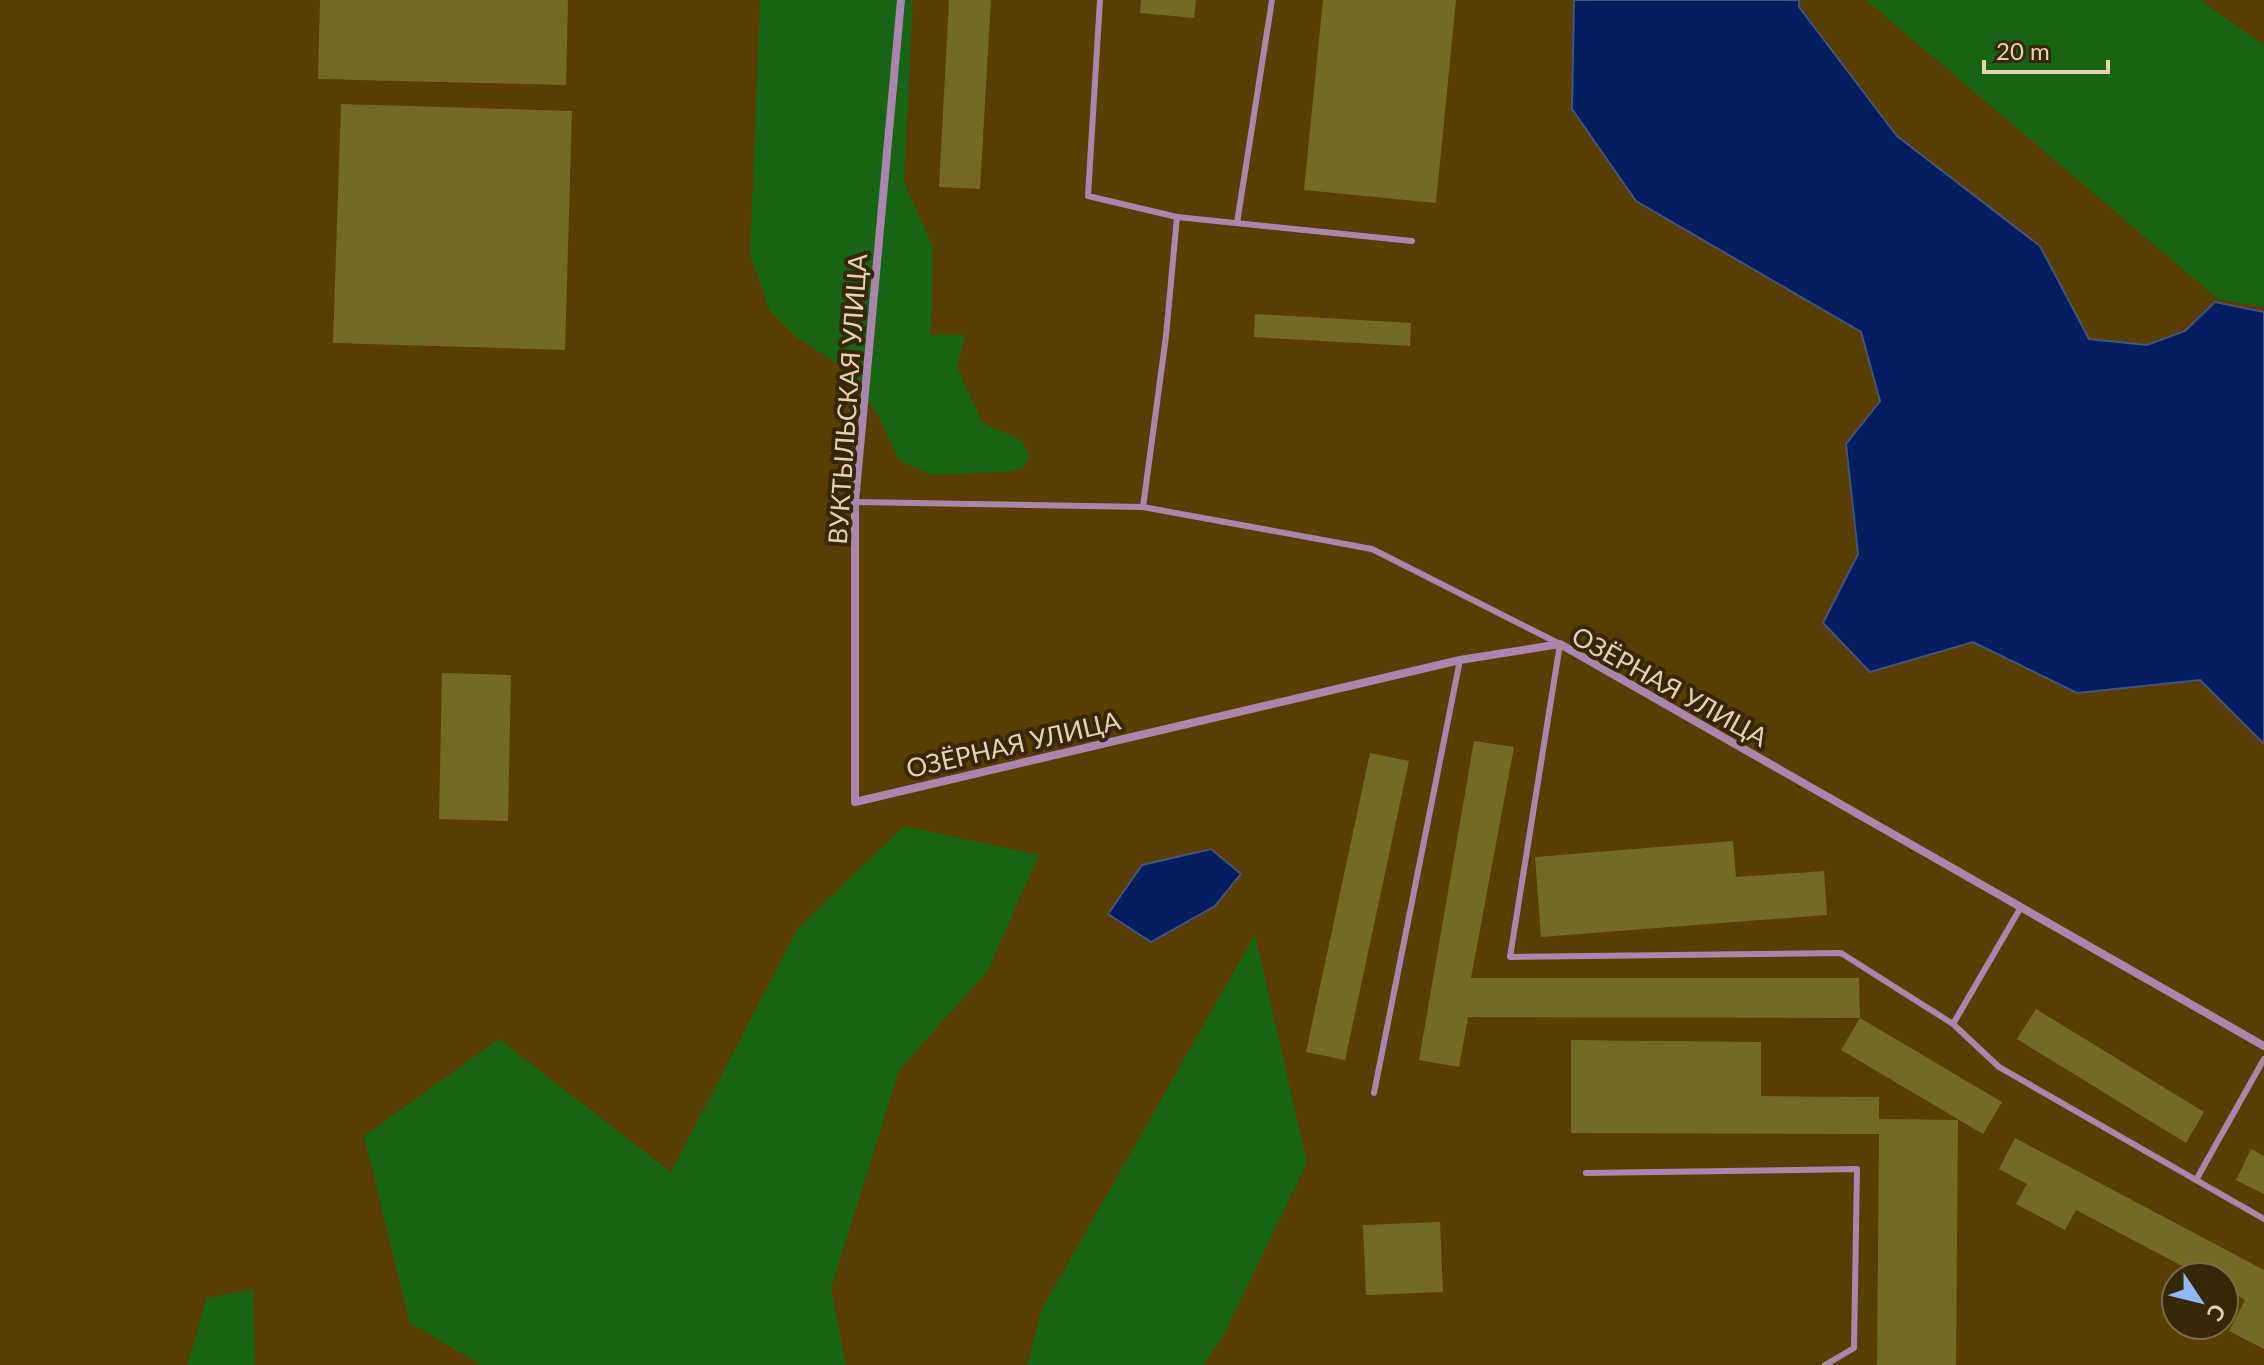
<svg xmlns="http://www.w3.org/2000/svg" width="2264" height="1365" viewBox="0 0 2264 1365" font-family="Lato,sans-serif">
<rect width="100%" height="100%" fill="#583e00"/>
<!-- green -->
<path fill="#186314" d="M760,0H913L904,182L933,247L931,335H965L957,367L982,422L1022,441L1030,457L1023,468L1015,471L932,475L899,460L876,411L838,364L796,337L770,311L750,256Z
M1866,0H2200L2264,45V307L2218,299Z
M904,826L1039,855L987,972L899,1070L831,1289L846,1365H481L410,1323L364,1136L499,1039L671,1172L798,928Z
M1255,934L1307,1163L1224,1334L1204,1365H1027L1042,1309Z
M253,1289L255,1365H188L206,1298Z"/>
<!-- water -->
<path fill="#021e61" stroke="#465479" stroke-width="2" d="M1574,0H1799V7L1897,136L2040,246L2089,339L2147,345L2185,331L2215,302L2264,312V744L2200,680L2077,693L1973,642L1870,672L1823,623L1858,554L1846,444L1880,401L1861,332L1636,201L1572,109Z
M1211,849L1241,874L1215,906L1151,942L1108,914L1142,865Z"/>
<!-- building -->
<path fill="#736b23" d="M320,0H568L566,85L318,79Z
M949,0H991L980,189L939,187Z
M1141,0H1196L1194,18L1140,13Z
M1323,0H1456L1436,203L1304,190Z
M341,104L572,111L565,350L333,343Z
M1255,314L1411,323L1410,346L1254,337Z
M442,673L511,675L508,821L439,819Z
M1474,741L1514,747L1471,978H1859L1860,1018L1468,1017L1459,1067L1419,1060Z
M1370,753L1409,761L1345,1060L1306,1052Z
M1733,841L1736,877L1824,871L1827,915L1541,937L1535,857Z
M2036,1009L2204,1112L2186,1143L2017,1039Z
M1860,1018L2002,1102L1983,1134L1841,1050Z
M1571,1040L1761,1042V1096L1879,1097V1119L1958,1120L1956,1365H1877L1879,1134L1571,1133Z
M2015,1138L2264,1270V1349L2229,1331L2245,1300L2224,1288V1277H2203L2076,1210L2065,1230L2016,1204L2027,1184L1999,1169Z
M2251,1149L2264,1156V1194L2236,1180Z
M1440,1222L1443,1292L1366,1295L1363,1225Z"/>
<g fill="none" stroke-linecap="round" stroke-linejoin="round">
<!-- lane -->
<path stroke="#a986ad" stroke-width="6" d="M1100,0L1088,196L1177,217L1412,241
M1237,223L1272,0
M855,502L1143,507L1372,549L1560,644L1510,957L1841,953L1953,1024L1999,1067L2264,1219
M1143,507L1166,336L1177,217
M1953,1024L2021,907
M1374,1093L1460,660
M1586,1173L1857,1169L1854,1348L1825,1365
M2196,1180L2264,1059"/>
<!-- street -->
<path stroke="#a986ad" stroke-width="8" d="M901,0L855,502V802L1460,660L1560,644L2264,1046"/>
</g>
<g text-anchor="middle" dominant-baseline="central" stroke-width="8" stroke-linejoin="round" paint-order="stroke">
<!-- street labels -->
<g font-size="26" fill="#e5d2b0" stroke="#362707">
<text transform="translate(847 399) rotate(-86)">ВУКТЫЛЬСКАЯ УЛИЦА</text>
<text transform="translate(1670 686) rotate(29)">ОЗЁРНАЯ УЛИЦА</text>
<text transform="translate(1013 744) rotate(-13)">ОЗЁРНАЯ УЛИЦА</text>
</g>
</g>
<!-- north arrow -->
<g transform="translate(2200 1301) rotate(125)"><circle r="38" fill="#362707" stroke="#7c6b4b" stroke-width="2"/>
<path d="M0-6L14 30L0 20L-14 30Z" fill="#92b7fd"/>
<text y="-12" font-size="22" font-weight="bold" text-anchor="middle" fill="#e5d2b0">С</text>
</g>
<!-- scale -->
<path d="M1984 60v12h124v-12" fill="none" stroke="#e5d2b0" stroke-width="4"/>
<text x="1996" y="60" font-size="24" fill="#e5d2b0" stroke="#362707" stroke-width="6" paint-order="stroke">20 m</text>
</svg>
